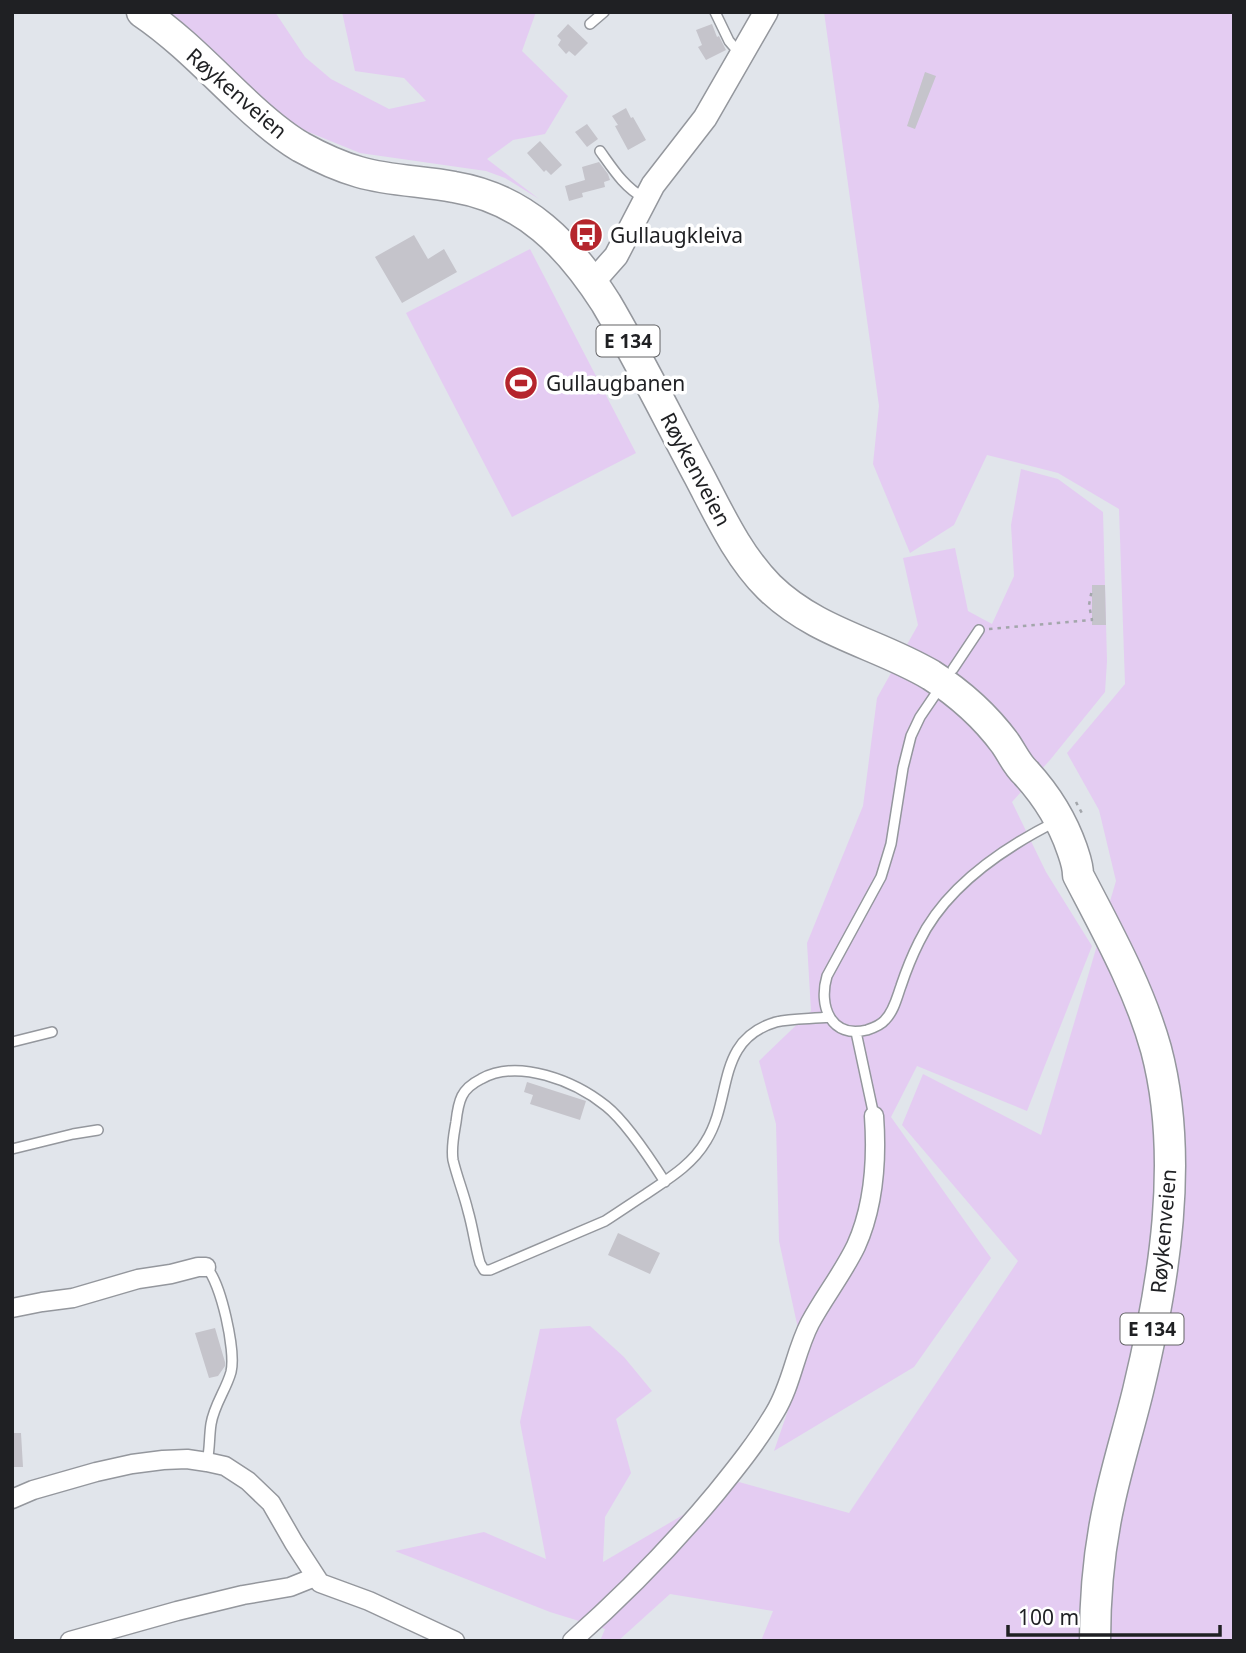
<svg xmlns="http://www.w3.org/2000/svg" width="1246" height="1653" viewBox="0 0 1246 1653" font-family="'Noto Sans',sans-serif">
<rect width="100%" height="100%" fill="#e1e5eb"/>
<!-- green -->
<path fill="#e4ccf2" d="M168,12H275L305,57L331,79L389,109L426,101L404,78L355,71L342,12H536L522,51L568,96L545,134L513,140L487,159L539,199L505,178L486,171L360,153L306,131L282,116Z
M824,12H1234V1641H761L773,1611L670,1594L618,1641H600L605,1629L550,1612L395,1551L484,1532L546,1559L520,1422L540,1329L590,1326L624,1357L652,1391L616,1419L631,1473L605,1517L603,1562L739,1482L849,1513L1018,1261L902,1125L923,1074L1041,1135L1116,881L1099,810L1067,753L1125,684L1119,509L1058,473L987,455L954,525L910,553L873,464L879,406Z
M530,249L636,453L512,517L406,313Z
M1021,469L1058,479L1103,512L1107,661L1105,692L1050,760L1012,802L1046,872L1092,946L1027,1111L917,1066L891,1117L991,1258L914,1367L774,1451L805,1361L779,1241L776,1124L759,1061L811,1011L807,943L863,806L877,698L918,625L903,558L955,548L968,611L992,624L1014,576L1011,525Z"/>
<!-- building -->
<path fill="#c5c4cb" d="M568,24L588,43L575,56L569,51L566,54L558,45L561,40L557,36Z
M712,24L717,37L719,36L726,50L706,60L698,47L702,45L696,30Z
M925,72L936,76L915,129L907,126Z
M626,108L631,118L633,117L646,140L628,150L615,126L618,125L612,116Z
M587,124L598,139L587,147L575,132Z
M540,141L562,165L551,175L546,170L544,172L527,153Z
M599,162L608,174L610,180L604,182L605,187L582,193L583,197L569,201L565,186L585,180L582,167Z
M414,235L428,259L444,249L457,272L402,303L375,257Z
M1092,585H1105L1106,625H1092Z
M527,1082L586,1101L580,1120L530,1104L533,1095L524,1092Z
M618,1233L660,1253L650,1274L608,1255Z
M215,1328L225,1362V1366L218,1376L209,1378L195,1333Z
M12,1433H21L23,1467H12Z"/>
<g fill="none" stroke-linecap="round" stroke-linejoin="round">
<!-- lane casing -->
<g stroke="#94979d" stroke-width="12">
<path id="lane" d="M715,12L729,41L741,55
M590,24L604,12
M600,151C613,169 624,187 644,198
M953,669L979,630
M937,692L920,717L911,736L903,768L891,844L881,877L827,976C818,1006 831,1039 867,1030C873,1028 881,1025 885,1020C894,1011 897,997 901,986C906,971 912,956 919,942C946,886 1003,848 1057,821
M856,1032L874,1116
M12,1042L52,1032
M12,1149L73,1134L98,1130
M665,1182C651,1160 626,1122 606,1106C575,1081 518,1058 481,1079C473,1083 466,1088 462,1096C458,1104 457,1113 456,1122C454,1134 451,1147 453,1160C457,1177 464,1194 468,1211C473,1228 475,1246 480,1263L484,1270H490L605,1221C619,1212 632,1203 646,1194C668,1179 692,1165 706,1141C733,1098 715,1040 776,1022C792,1018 812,1019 829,1017
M206,1267C221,1282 236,1351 231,1372C226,1390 214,1405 211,1424C209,1437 210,1449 207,1462"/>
</g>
<!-- street casing -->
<g stroke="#94979d" stroke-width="21">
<path id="street" d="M12,1308L42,1302L73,1298L138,1279L171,1274L198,1267H206
M12,1499L33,1490L96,1472L132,1464L163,1460L187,1459L207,1462L225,1466L248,1481L271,1503L294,1543L320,1583L369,1601L455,1641
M70,1641L177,1611L243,1595L290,1587L315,1577
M572,1641C624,1595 672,1546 716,1493C737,1467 758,1441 775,1412C792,1384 795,1352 810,1323C824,1297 843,1273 856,1246C874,1206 877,1158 874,1116"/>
</g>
<!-- secondary casing -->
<g stroke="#94979d" stroke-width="26">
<path id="secondary" d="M593,282L616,256L653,185L705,118L766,12"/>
</g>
<!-- highway casing -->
<g stroke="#94979d" stroke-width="33">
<path id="highway" d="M142,12C179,37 210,70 242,100C260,117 279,134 301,147C319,157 338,166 359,172C390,181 423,181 454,187C525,199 569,245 606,303C639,359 668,418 699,476C719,514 738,556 769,587C816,633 877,643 931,675C959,693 985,716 1005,743C1012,753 1017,765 1026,773C1047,796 1062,820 1072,849C1075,858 1078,865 1078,875C1107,931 1139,988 1156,1049C1185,1158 1164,1283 1138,1391C1129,1428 1117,1466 1109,1504C1099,1549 1095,1595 1095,1641"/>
</g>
<!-- path -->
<path stroke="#a3a6ab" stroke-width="2.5" stroke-dasharray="3.5 5" stroke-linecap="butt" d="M989,629L1092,620L1089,605L1092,589
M1076,802L1084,817"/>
<!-- lane -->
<use href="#lane" stroke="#fff" stroke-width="9"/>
<!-- street -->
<use href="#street" stroke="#fff" stroke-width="18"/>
<!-- secondary -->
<use href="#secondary" stroke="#fff" stroke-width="23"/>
<!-- highway -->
<use href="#highway" stroke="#fff" stroke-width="30"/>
</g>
<!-- icons -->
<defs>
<g id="bus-disc" transform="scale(1.75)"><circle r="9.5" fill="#b5252c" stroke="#fff"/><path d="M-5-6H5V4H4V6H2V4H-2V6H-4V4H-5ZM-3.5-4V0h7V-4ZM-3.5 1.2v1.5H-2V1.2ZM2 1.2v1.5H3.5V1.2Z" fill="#fff"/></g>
<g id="stadium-disc" transform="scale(1.75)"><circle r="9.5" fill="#b5252c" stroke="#fff"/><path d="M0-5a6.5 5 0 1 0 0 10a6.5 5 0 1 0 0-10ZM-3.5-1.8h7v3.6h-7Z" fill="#fff"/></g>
</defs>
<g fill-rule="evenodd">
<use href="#bus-disc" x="586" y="235"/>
<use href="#stadium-disc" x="521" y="383"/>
</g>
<g text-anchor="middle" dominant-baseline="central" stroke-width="7" stroke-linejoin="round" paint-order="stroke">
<!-- shield labels -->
<g fill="#fff" stroke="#626365" stroke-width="2">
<rect x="596.5" y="325.5" width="63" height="31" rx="5"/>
<rect x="1120.5" y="1313.5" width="63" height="31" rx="5"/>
</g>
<g font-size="19" font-weight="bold" fill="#1f2023">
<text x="628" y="341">E 134</text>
<text x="1152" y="1329">E 134</text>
</g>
<!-- street labels -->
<g font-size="21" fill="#1f2023" stroke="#fff">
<text transform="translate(237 93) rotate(41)">Røykenveien</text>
<text transform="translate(696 469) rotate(62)">Røykenveien</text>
<text transform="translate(1163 1231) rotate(-85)">Røykenveien</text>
</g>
<!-- poi labels -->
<g font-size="21" fill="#1f2023" stroke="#fff" text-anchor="start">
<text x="610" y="235">Gullaugkleiva</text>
<text x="546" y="383">Gullaugbanen</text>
</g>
</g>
<!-- border -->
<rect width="1246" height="1653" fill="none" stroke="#1f2023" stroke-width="28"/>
<!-- scale -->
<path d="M1008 1625v10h212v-10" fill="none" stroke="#1f2023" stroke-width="3.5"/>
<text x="1018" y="1625" font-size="21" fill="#1f2023" stroke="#ffffff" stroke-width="5" paint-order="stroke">100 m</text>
</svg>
